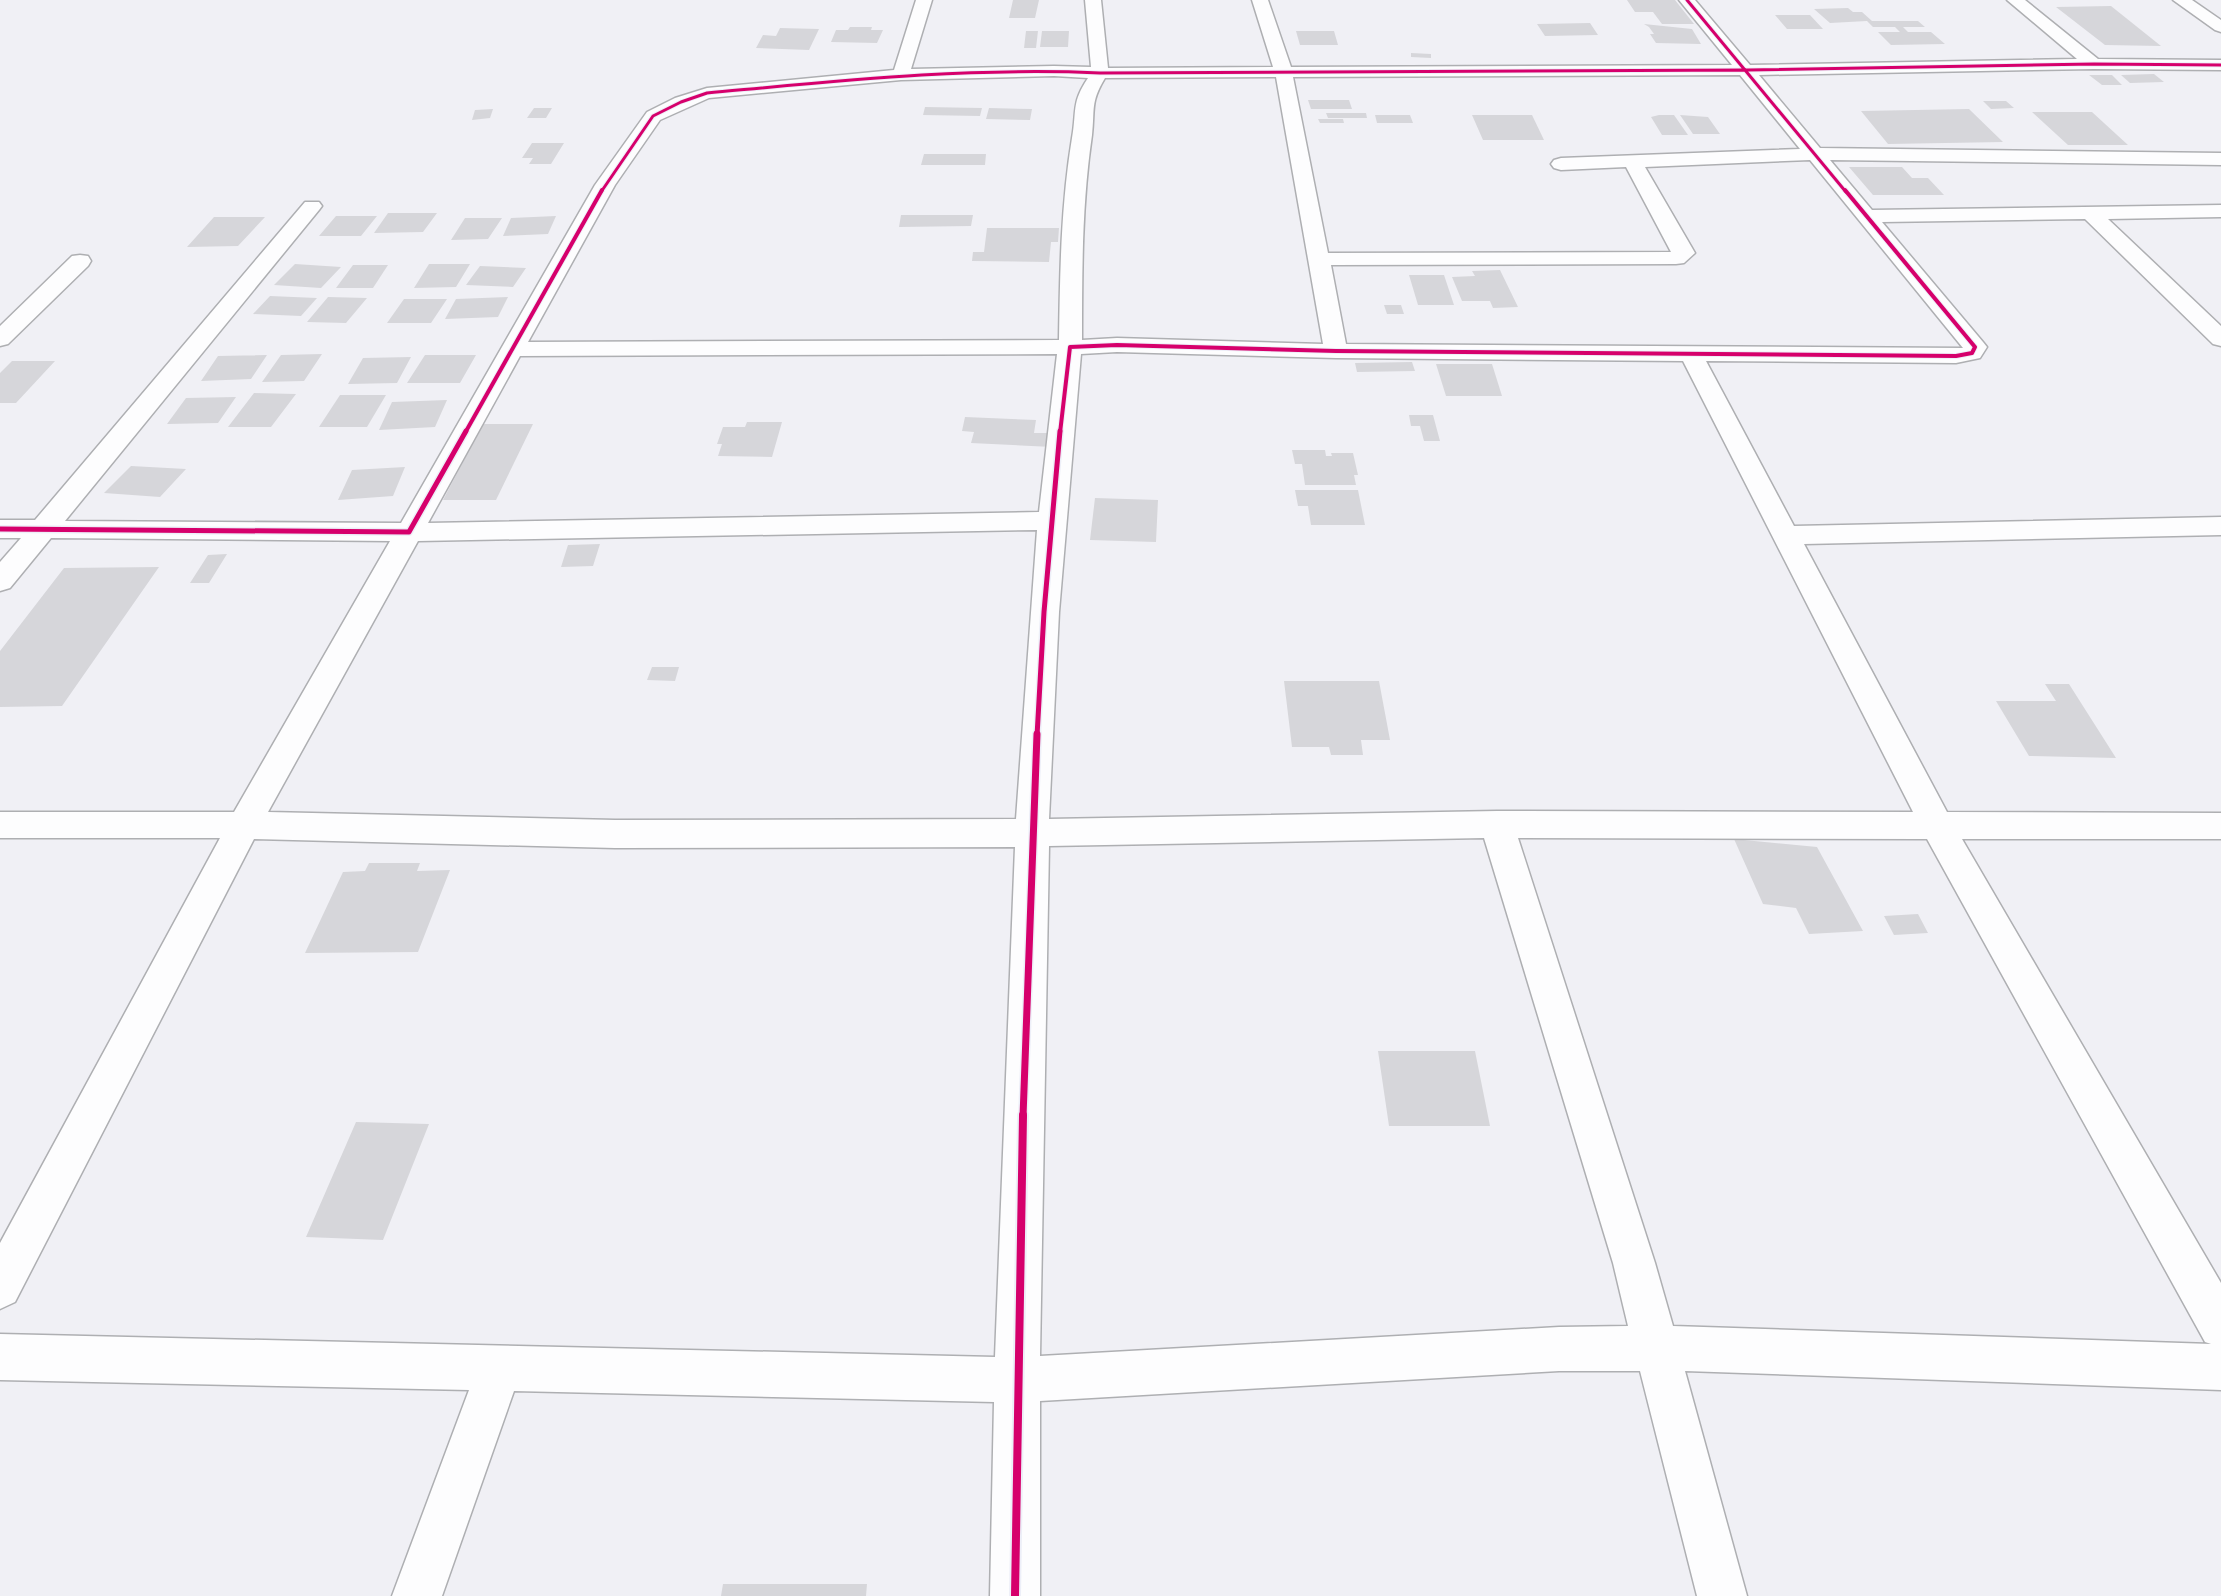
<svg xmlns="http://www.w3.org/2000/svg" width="2221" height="1596" viewBox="0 0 2221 1596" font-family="'Crimson Pro',serif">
<rect width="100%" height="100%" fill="#f0f0f5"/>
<!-- building -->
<path fill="#d6d6da" d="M1013,0H1039L1035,18H1009Z
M1627,0H1675L1694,24H1662L1653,12H1635Z
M2111,6L2161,46L2105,45L2056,7Z
M1848,8L1853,12H1862L1872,21H1918L1925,27H1903L1908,32H1931L1945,44L1891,45L1878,32H1900L1895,27H1873L1867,21L1830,23L1814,9Z
M1775,15H1810L1823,29H1787Z
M1590,23L1598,35L1545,36L1537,24Z
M1644,24L1692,29L1701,44L1656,43L1650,34H1654L1649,27Z
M850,27H872L871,30H883L877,43L831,42L836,30H848Z
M780,28L819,29L809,50L756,48L763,35L776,36Z
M1026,31H1038L1036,48H1024Z
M1042,31H1069L1068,47H1040Z
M1296,31H1334L1338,45H1300Z
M1411,53L1431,54V58L1411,57Z
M2154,74L2164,82L2130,83L2121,75Z
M2089,75H2112L2122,85H2102Z
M1308,100H1349L1352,109H1311Z
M1983,101H2006L2014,108L1991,109Z
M925,107L982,108L980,116L923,115Z
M534,108H552L546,118H527Z
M989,108L1032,109L1030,120L986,119Z
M493,109L490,118L472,120L475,110Z
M1969,109L2003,142L1888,144L1861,111Z
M2032,112H2092L2128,145H2068Z
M1326,113H1366L1367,118H1328Z
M1375,115H1410L1413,123H1377Z
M1472,115H1532L1544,140H1483Z
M1659,115H1674L1688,135H1662L1651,117Z
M1680,115L1708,117L1720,134H1693Z
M1318,119H1343L1344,123H1320Z
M532,143H564L551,164H529L533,158H522Z
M924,154H986L985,165H921Z
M1849,167H1902L1912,178H1928L1944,195H1873Z
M388,213H437L423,232L374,233Z
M901,215H973L971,226L899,227Z
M336,216H377L361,236H319Z
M556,216L548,234L503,236L511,218Z
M214,217H265L238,246L187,247Z
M465,218H502L488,239L451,240Z
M987,228H1059L1058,242H1051L1049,262L972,261L973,252H984Z
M295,264L341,267L321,288L274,285Z
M429,264H470L456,287L414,288Z
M353,265H388L373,288H336Z
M480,266L526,268L513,287L466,285Z
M1500,270L1518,307L1493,308L1490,301H1462L1452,277L1475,276L1472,271Z
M1409,275H1444L1454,305H1418Z
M270,296L317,298L301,316L253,314Z
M328,297L367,298L346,323L307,322Z
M508,297L498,317L445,319L456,299Z
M404,299H447L431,323H387Z
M1384,305H1401L1404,314H1387Z
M322,354L304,381L262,382L281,355Z
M267,355L251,379L201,381L218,356Z
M425,355H476L460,383H407Z
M411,357L397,383L348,384L363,358Z
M12,361H55L16,403H0V373Z
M1412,362L1415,371L1357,372L1355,363Z
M1436,364H1492L1502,396H1446Z
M254,393L296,394L271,427H228Z
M340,395H386L367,427H319Z
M236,397L218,423L167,424L186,398Z
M447,400L435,427L379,430L392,402Z
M1409,415H1433L1440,441H1424L1420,426H1411Z
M965,417L1036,420L1034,433H1054L1052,447L971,443L974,432L962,431Z
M747,422H782L772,457L718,456L722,444H717L723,427H745Z
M483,424H533L496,500H443Z
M1292,450H1325L1326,456H1332L1331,453H1353L1358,475H1354L1356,485H1305L1302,464H1295Z
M131,466L186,469L160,497L104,493Z
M405,467L393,496L338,500L352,470Z
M1295,490H1358L1365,525H1311L1308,506H1298Z
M1095,498L1158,500L1156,542L1090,540Z
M600,544L593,566L561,567L568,545Z
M227,554L209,583H190L208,555Z
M159,567L62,706L0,707V651L64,568Z
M652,667H679L675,681L647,680Z
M1284,681H1379L1390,740H1361L1363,755H1331L1329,747H1292Z
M2045,684H2069L2116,758L2029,756L1996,701H2056Z
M1734,839L1817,847L1863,931L1809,934L1796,908L1763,904Z
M369,863H420L417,871L450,870L418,952L305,953L343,872L365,871Z
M1918,914L1928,933L1894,935L1884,916Z
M1378,1051H1475L1490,1126H1389Z
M356,1122L429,1124L383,1240L306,1237Z
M723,1584H867L866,1596H721Z"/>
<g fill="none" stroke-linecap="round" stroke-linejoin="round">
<!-- minor casing -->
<g stroke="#aeafb2" stroke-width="3">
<path id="minor" d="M916,0H932L911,69L1054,66L1091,67L1085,0H1101L1108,68L1273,67L1252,0H1268L1291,67L1732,65L1679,0H1695L1750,65L2077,59L2007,0H2025L2098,59L2221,60V70L2094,69L1759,75L1820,148L2221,153V165L1830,160L1872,210L2221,205V217L2108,219L2221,326V346L2213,344L2085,219L1882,222L1983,342L1987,347L1980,358L1956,363L1706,361L1794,526L2221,517V535L1804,544L1947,812L2221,813V839H1962L2221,1283V1390L1685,1371L1747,1596H1697L1640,1371H1559L1040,1401V1596H990L994,1402L514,1391L442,1596H392L469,1390L0,1380V1334L995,1357L1015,847L615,848L254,839L15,1302L0,1309V1243L220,838H0V812H234L390,541L51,538L10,588L0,591V562L21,538H0V520H35L305,202H319L322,206L319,210L65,521L401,523L595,185L647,112L675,98L707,88L894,70ZM1740,75L1800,149L1561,158L1554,160L1551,164L1554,168L1561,170L1626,167L1671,252L1328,253L1293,77ZM1054,76L1088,78C1071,103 1077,111 1072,138C1061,205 1060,272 1059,340L528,342L615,185L660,120L709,98L901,80ZM1276,77L1323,344L1117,338L1082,340C1082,271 1082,203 1092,135C1095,109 1090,103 1105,78ZM1810,160L1963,348L1346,344L1331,265L1676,264L1684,263L1695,253L1645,167ZM1117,352L1336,358L1683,361L1913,812L1497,811L1049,819L1059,612L1081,354ZM1057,354L1039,512L428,523L520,356ZM1037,530L1016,819L615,820L268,812L418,541ZM1484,838L1613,1263L1628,1326L1559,1327L1040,1356L1049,846ZM1518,838L1927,839L2205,1342L2211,1344L1673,1326L1655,1263Z
M2173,0H2192L2221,20V32L2215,30Z
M80,255L88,256L91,261L88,266L8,344L0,346V326L72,256Z"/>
</g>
<!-- minor -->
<use href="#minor" fill="#fdfdfe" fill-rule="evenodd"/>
<!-- cycleway-far4 casing -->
<g stroke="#edeff8" stroke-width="5">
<path id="cycleway-far4" d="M1687,0L1846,192
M601,192L653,116L681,102L707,93C838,81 968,67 1100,73L1748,70L2094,64L2221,65"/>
</g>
<!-- cycleway-far3 casing -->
<g stroke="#edeff8" stroke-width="6">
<path id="cycleway-far3" d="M465,433L602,190
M1060,433L1070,347L1117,345L1336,351L1956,356L1972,353L1975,347L1845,190"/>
</g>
<!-- cycleway-far2 casing -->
<g stroke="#edeff8" stroke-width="8">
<path id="cycleway-far2" d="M0,529L409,532L466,431
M1037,736L1044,612L1060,431"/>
</g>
<!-- cycleway-far1 casing -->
<g stroke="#edeff8" stroke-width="10">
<path id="cycleway-far1" d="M1023,1117L1037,734"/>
</g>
<!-- cycleway casing -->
<g stroke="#edeff8" stroke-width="12">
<path id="cycleway" d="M1015,1596L1023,1115"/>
</g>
<!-- cycleway-far4 -->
<use href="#cycleway-far4" stroke="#d6006c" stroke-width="3"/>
<!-- cycleway-far3 -->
<use href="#cycleway-far3" stroke="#d6006c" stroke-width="4"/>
<!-- cycleway-far2 -->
<use href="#cycleway-far2" stroke="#d6006c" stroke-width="5"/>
<!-- cycleway-far1 -->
<use href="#cycleway-far1" stroke="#d6006c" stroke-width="7"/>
<!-- cycleway -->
<use href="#cycleway" stroke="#d6006c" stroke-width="8"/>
</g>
</svg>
